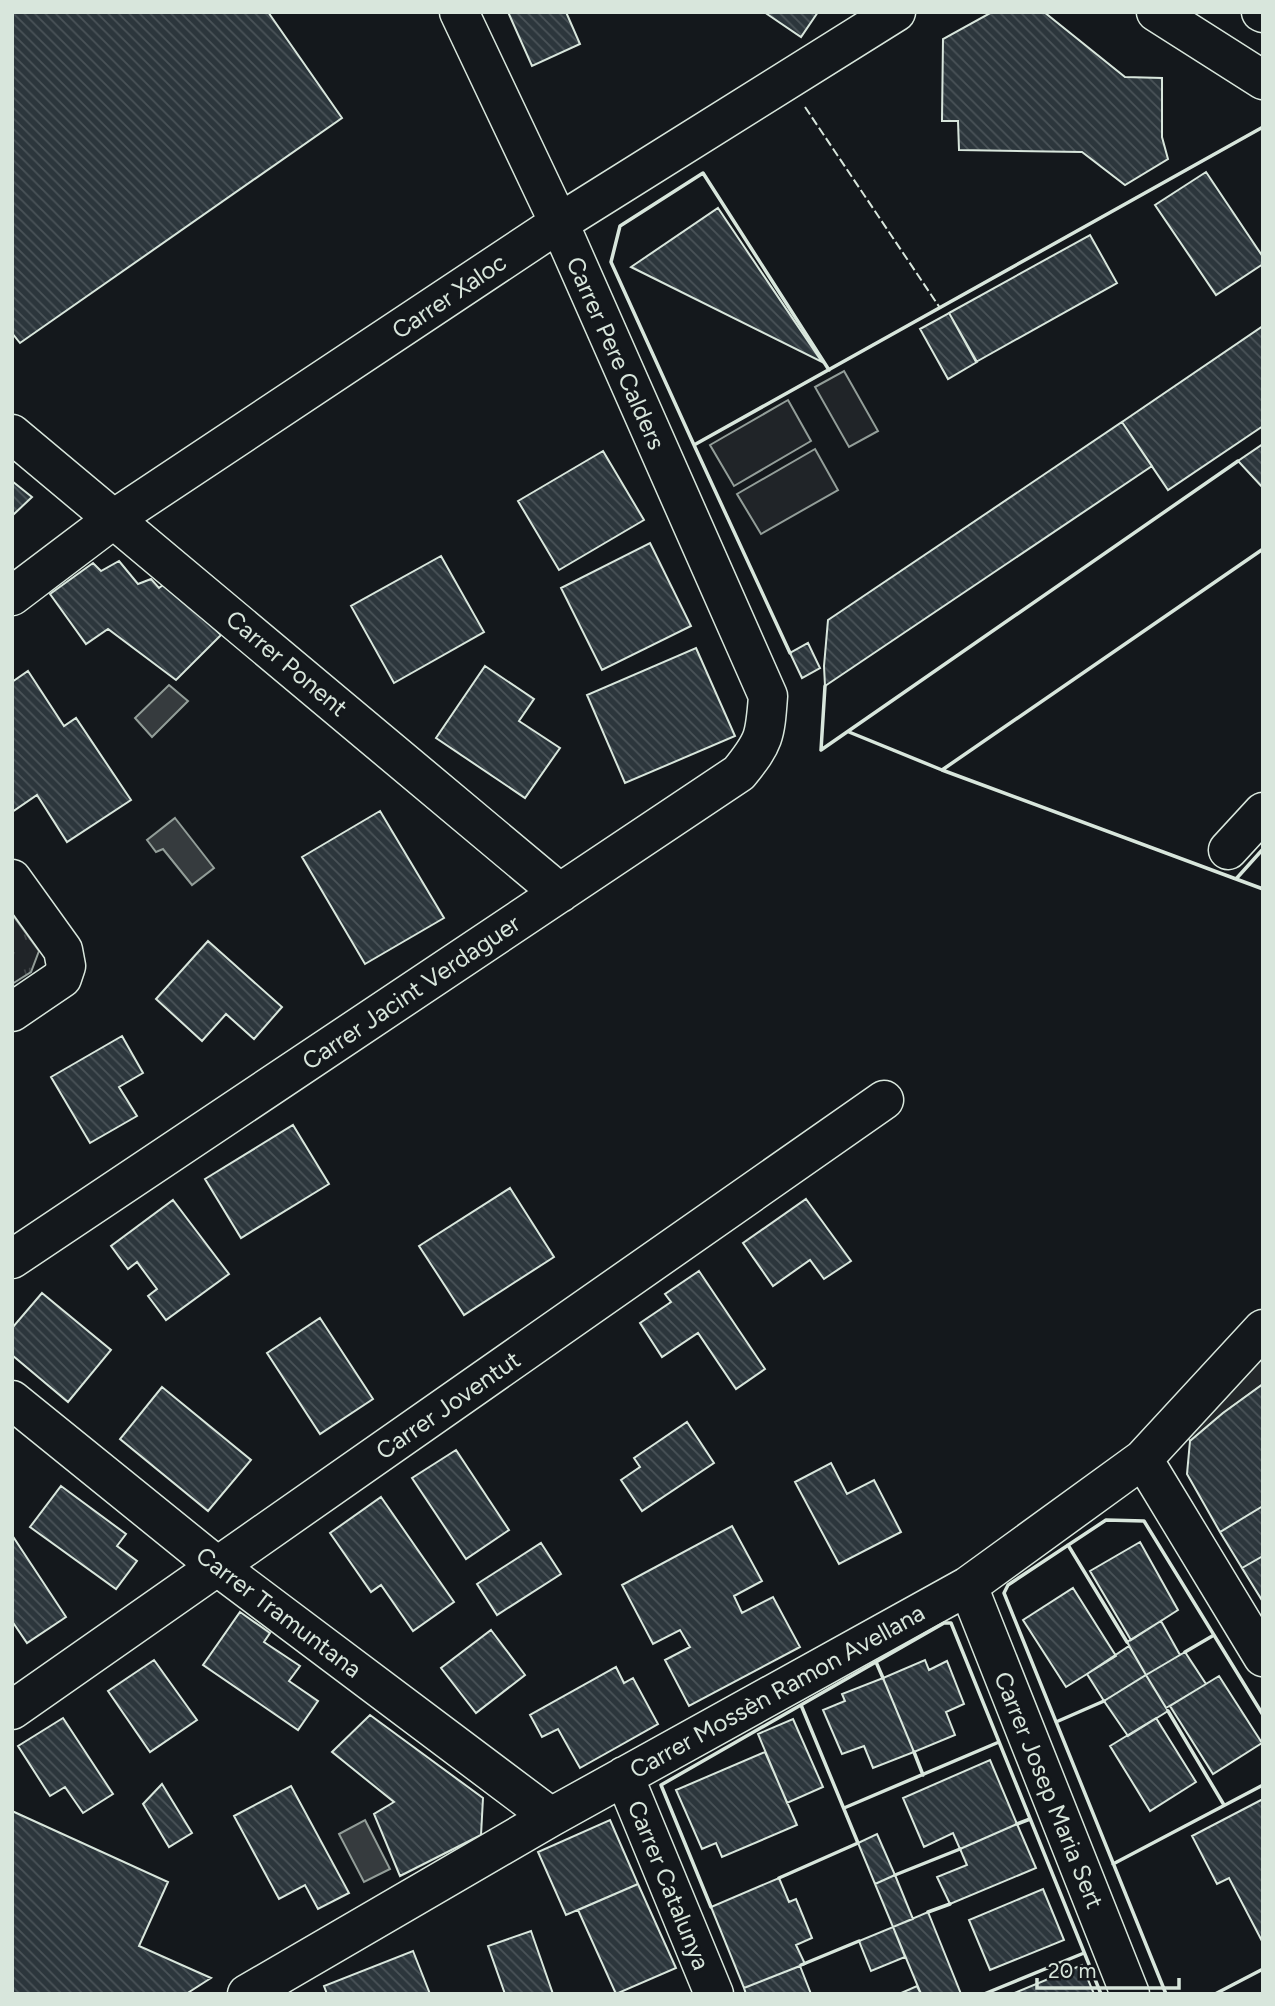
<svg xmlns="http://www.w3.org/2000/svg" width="1275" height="2006" viewBox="0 0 1275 2006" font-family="Figtree,sans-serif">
<defs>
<pattern id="park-tufts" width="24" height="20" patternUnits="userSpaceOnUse" patternTransform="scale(1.75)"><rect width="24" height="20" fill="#202428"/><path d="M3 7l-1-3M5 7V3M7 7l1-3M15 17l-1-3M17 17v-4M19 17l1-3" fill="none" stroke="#404447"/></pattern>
<pattern id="building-back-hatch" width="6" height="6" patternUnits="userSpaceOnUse" patternTransform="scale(1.75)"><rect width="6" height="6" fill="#2c363c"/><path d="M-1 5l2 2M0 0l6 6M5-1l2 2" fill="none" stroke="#4a5358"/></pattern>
</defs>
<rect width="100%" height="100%" fill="#14181c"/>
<!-- green -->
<path fill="#202428" stroke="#939e99" stroke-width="2" d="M844,371L878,431L849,447L815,387Z
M788,400L811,441L734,486L710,445Z
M815,449L838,490L761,534L737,494Z"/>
<!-- park -->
<path fill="url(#park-tufts)" stroke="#939e99" stroke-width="2" d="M12,914L39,951L31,972L12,984Z"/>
<!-- parking -->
<path fill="#24282b" stroke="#939e99" stroke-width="2" d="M1263,1348V1384L1223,1413L1190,1441L1185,1432Z"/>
<!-- water -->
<path fill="#363b3e" stroke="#939e99" stroke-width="2" d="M169,685L188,701L152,737L135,718Z
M175,818L214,868L192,885L163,849L156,852L147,840Z
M365,1820L390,1869L364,1882L339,1834Z"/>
<!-- building -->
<path fill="url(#building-back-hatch)" stroke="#d8e6dc" stroke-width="2" d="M12,12H268L342,118L20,343L12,333Z
M508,12H566L580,44L532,66Z
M764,12H818L801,37Z
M992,12H1044L1125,77L1162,78V137L1168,159L1125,185L1082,152L959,150L958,121H942L943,39Z
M1206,172L1263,257V264L1216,295L1155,205Z
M718,208L822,362L631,267Z
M1090,235L1117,283L976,362L949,313Z
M949,313L977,362L948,379L920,329Z
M1263,326V426L1168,490L1122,422Z
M1122,422L1152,466L825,686L824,666L828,620Z
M1263,444V488L1238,461Z
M603,451L644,520L559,570L518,501Z
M12,481L32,497L12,516Z
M650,543L691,626L602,670L561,588Z
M441,556L484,632L394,683L351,606Z
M119,561L138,584L151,579L159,588L167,582L221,635L176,680L108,629L86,644L50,594L93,563L101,571Z
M808,643L820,668L802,678L790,653Z
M696,648L735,736L625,783L587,695Z
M485,666L534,699L519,721L560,748L525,798L436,738Z
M28,671L64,726L76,718L131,800L67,842L37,795L12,812V682Z
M380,811L444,918L365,964L302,857Z
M208,941L282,1007L254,1039L226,1014L202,1041L156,999Z
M122,1036L143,1073L119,1087L137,1116L90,1143L51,1077Z
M293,1125L329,1184L241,1238L205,1179Z
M510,1188L554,1257L464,1315L419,1246Z
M806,1199L851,1261L824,1279L810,1260L773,1286L743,1243Z
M173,1200L229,1274L166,1320L148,1296L157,1289L137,1262L128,1269L111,1246Z
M699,1271L765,1369L736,1389L698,1333L662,1357L640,1323L671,1302L665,1294Z
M42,1293L111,1350L68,1402L12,1355V1328Z
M320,1318L373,1399L320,1434L267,1353Z
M1263,1384V1506L1220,1532L1187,1474L1190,1441L1223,1413Z
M162,1387L251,1460L208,1511L120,1439Z
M687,1422L714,1463L642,1511L621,1480L640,1467L634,1458Z
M456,1450L509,1530L466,1559L412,1478Z
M831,1463L847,1494L874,1480L901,1532L839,1564L795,1482Z
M61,1486L126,1534L117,1546L137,1561L116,1589L30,1527Z
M381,1497L454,1602L413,1631L381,1585L371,1592L330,1533Z
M1263,1506V1556L1242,1568L1220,1532Z
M732,1526L762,1581L734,1596L742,1613L773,1597L800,1647L689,1706L665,1660L690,1647L680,1630L653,1644L622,1585Z
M12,1535L66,1617L27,1643L12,1621Z
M1140,1542L1178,1610L1131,1640L1090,1571Z
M541,1543L561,1574L497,1615L477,1584Z
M1263,1556V1602L1242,1568Z
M1073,1588L1116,1656L1066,1687L1023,1620Z
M240,1612L270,1633L264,1642L300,1666L289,1681L318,1701L298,1730L203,1665Z
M1161,1621L1180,1655L1146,1675L1127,1642Z
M491,1630L525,1675L476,1713L441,1668Z
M1129,1646L1146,1675L1104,1701L1087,1674Z
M1185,1652L1206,1684L1166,1708L1146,1675Z
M154,1660L197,1720L150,1752L108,1691Z
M925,1660L929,1670L947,1661L964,1704L946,1712L955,1735L914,1752L883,1678Z
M616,1667L624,1683L633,1678L658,1724L580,1768L558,1729L542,1737L530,1715Z
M1146,1675L1168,1711L1128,1736L1104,1701Z
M1219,1676L1262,1743L1213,1774L1170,1706Z
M883,1678L914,1752L873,1768L864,1746L842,1754L823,1710L845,1701L842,1694Z
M370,1715L483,1798L481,1835L400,1876L374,1814L394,1802L332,1752Z
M63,1718L113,1794L83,1813L65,1787L50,1796L18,1746Z
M1156,1718L1196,1782L1150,1811L1110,1746Z
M793,1719L823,1787L787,1803L758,1734Z
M765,1752L797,1825L722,1857L716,1843L702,1849L676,1790Z
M990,1760L1017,1824L960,1849L953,1833L924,1847L903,1798Z
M162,1784L192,1833L169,1847L143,1804Z
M291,1786L349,1893L318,1909L305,1885L279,1899L234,1816Z
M1263,1799V1943L1229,1878L1217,1884L1192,1836Z
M12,1811L168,1882L139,1946L211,1978L186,1994H12Z
M610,1820L638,1884L566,1915L538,1852Z
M1017,1824L1036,1868L950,1904L937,1877L967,1865L960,1849Z
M877,1834L895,1875L875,1884L858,1843Z
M895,1875L913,1919L893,1927L875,1884Z
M779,1878L789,1902L796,1899L812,1938L796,1945L805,1964L744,1988L711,1907Z
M638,1884L676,1968L616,1994L578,1910Z
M1043,1889L1064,1940L990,1970L969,1920Z
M928,1912L961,1994H921L893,1927Z
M893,1927L905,1957L871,1971L859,1941Z
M531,1931L553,1994H505L488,1946Z
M413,1951L430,1994H327L324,1986Z
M1082,1965L1094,1994H1012Z
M800,1966L811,1994H746L744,1988Z
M917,1986L921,1994H899Z"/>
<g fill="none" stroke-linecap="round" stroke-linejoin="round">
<!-- minor casing -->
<g stroke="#d8e6dc" stroke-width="41">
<path id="minor" d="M1156,12L1263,80
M12,434L560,893
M12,596L115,518L559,223L896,12
M1228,850L1263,812
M12,879L63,950L66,966L62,978L12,1012
M12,1259L739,773C765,741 765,736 768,696L559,223L459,12
M12,1400L217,1566L551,1817
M1143,1459L1263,1657
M968,1586L1130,1994
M12,1710L884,1100
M624,1776L714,1994
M247,1994L551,1817L968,1586L1143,1459L1263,1329"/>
</g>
<!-- secondary casing -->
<g stroke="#d8e6dc" stroke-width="41">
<path id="secondary" d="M1261,12L1263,13"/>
</g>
<!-- minor -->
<use href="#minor" stroke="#14181c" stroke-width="38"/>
<!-- secondary -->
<use href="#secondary" stroke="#14181c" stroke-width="38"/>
<!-- fence -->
<path stroke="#d8e6dc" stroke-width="2" stroke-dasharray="9 3.5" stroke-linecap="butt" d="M805,107L940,308"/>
<!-- wall -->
<path stroke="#d8e6dc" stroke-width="3.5" d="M694,445L611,262L620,226L703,173L829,370
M790,653L694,445L1263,127
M849,732L942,770L1263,889
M821,750L1238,461
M821,750L825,686
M942,770L1263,549
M1236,879L1263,849
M1068,1545L1127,1642
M1185,1652L1214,1635
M876,1662L883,1678
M1168,1711L1224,1805
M1056,1722L1104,1701
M914,1752L923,1775
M844,1808L999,1742
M1017,1824L1030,1819
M1113,1864L1263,1785
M895,1875L960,1849
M779,1878L858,1843L801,1705
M711,1907L661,1785L944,1623H951L1101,1994
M928,1912L950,1904
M801,1965L859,1941
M984,1994L1084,1953
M1166,1994L1004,1593L1008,1585L1106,1520L1144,1521L1263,1715
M1215,1994L1263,1969"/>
</g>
<g text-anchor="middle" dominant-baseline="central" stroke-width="5" stroke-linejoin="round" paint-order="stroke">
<!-- street labels -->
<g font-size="24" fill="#d8e6dc" stroke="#14181c">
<text transform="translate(449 296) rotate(-34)">Carrer Xaloc</text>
<text transform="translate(616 353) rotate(66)">Carrer Pere Calders</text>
<text transform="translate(287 663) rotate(40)">Carrer Ponent</text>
<text transform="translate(411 992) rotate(-34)">Carrer Jacint Verdaguer</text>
<text transform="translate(448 1405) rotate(-35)">Carrer Joventut</text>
<text transform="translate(279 1612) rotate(37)">Carrer Tramuntana</text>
<text transform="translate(777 1691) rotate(-29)">Carrer Mossèn Ramon Avellana</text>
<text transform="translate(1049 1790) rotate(68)">Carrer Josep Maria Sert</text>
<text transform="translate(669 1885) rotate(68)">Carrer Catalunya</text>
</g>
</g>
<!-- border -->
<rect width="1275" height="2006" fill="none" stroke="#d8e6dc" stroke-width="28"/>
<!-- scale -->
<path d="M1037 1978v10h142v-10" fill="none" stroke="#d8e6dc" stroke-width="3.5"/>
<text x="1048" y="1978" font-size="21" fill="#d8e6dc" stroke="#14181c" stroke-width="5" paint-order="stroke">20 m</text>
</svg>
